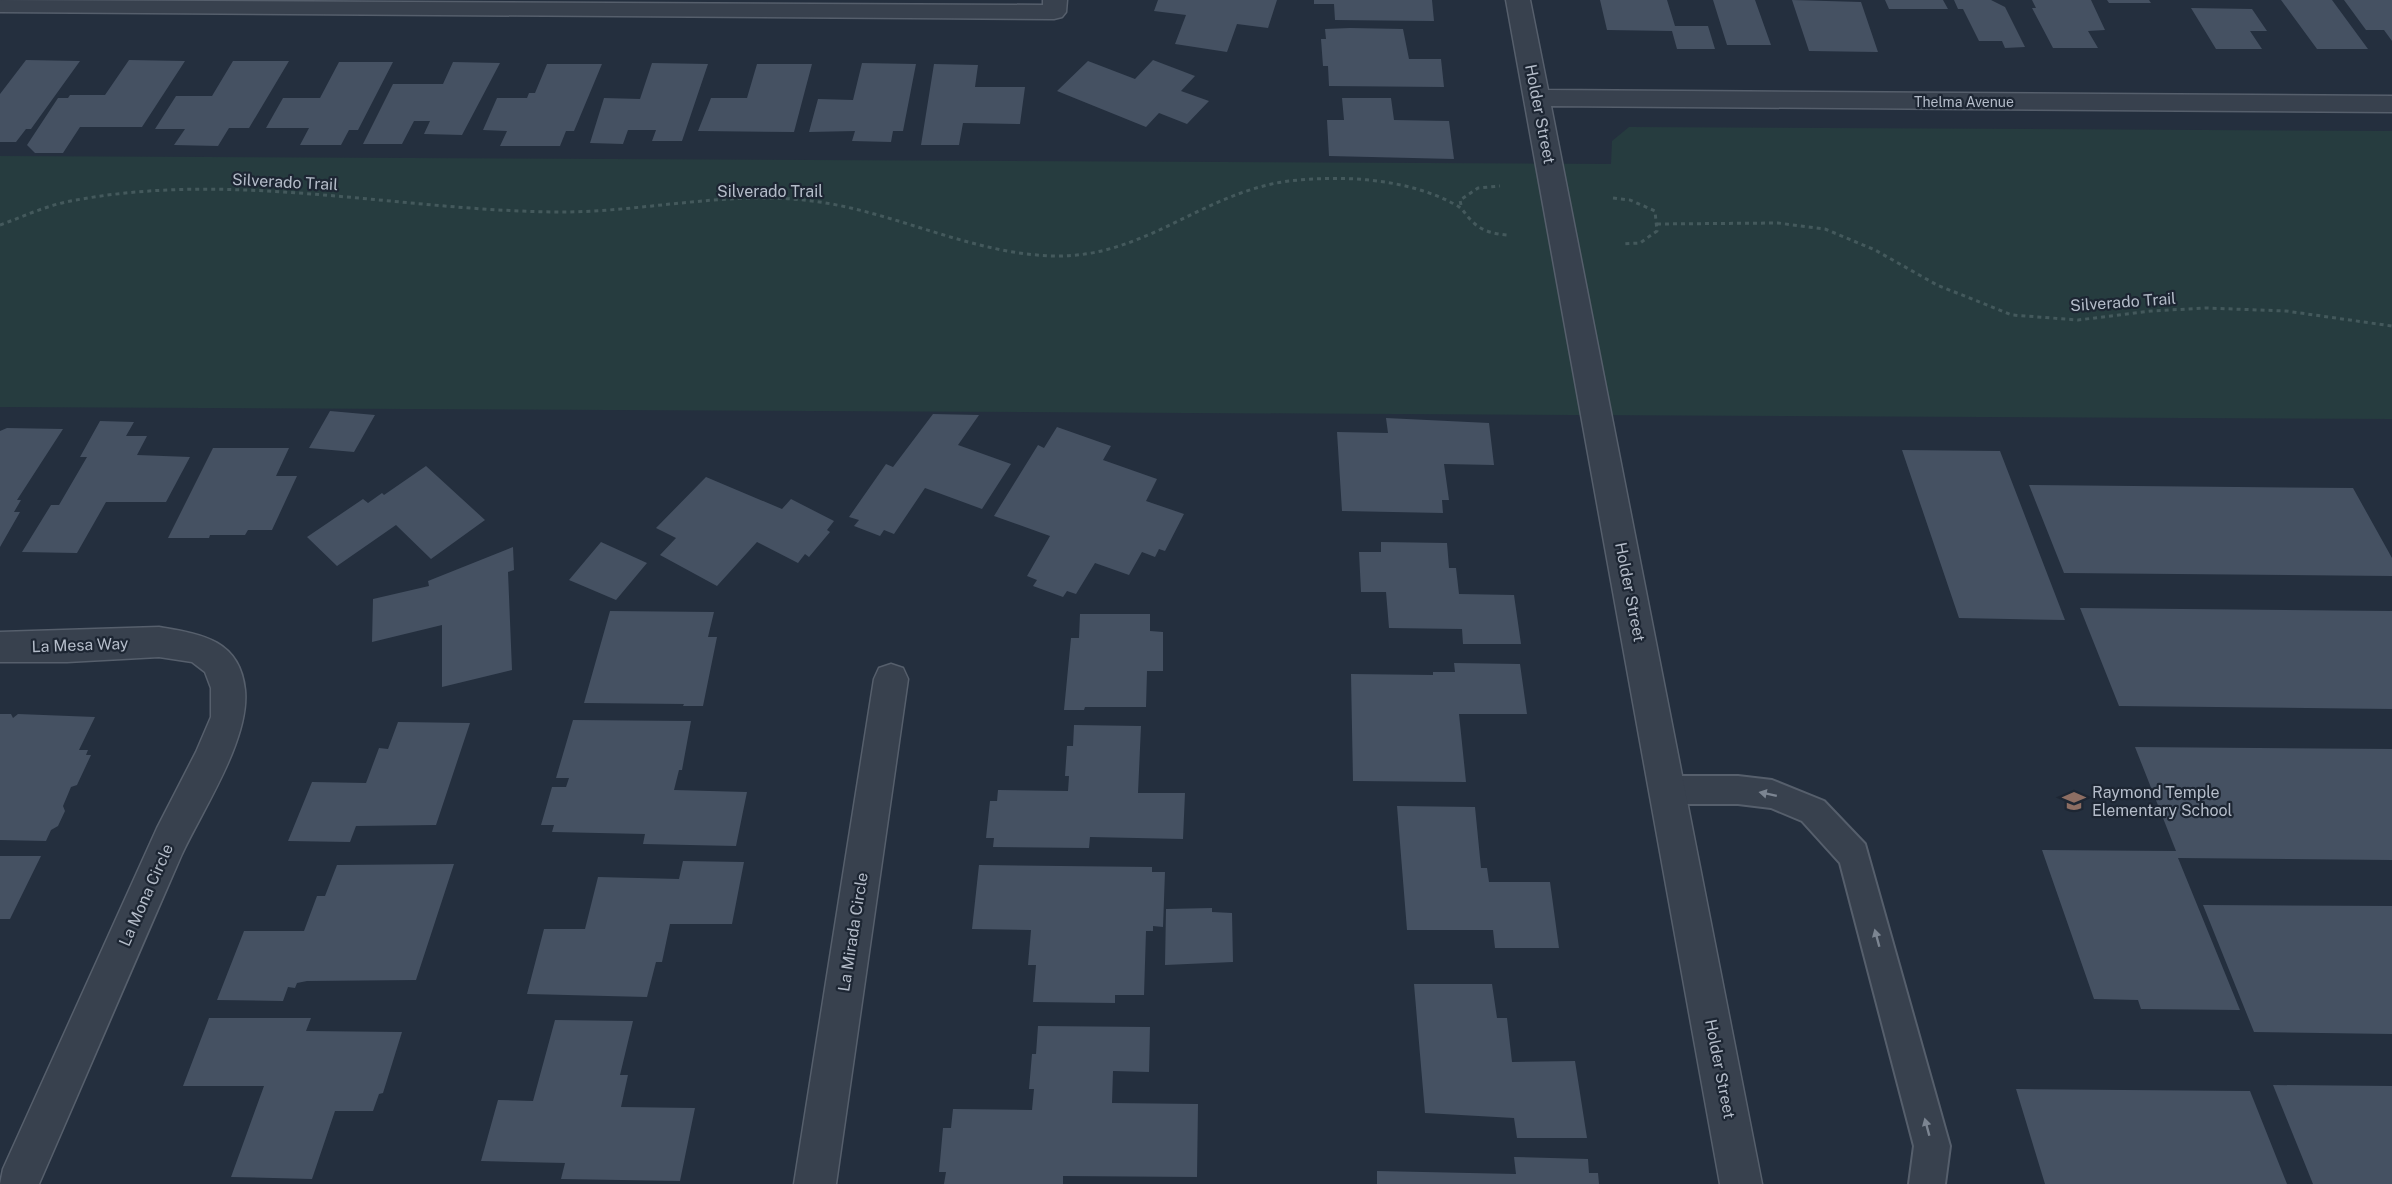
<svg xmlns="http://www.w3.org/2000/svg" width="2392" height="1184" viewBox="0 0 2392 1184" font-family="'Public Sans',sans-serif">
<rect width="100%" height="100%" fill="#242f3e"/>
<!-- green -->
<path fill="#263c3f" d="M1629,127L2392,131V419L0,407V156L1611,164L1612,141Z"/>
<!-- building -->
<path fill="#455162" d="M1158,0H1277L1268,28L1237,24L1227,52L1175,44L1186,15L1154,11Z
M1314,0H1432L1434,21L1335,20L1334,4H1314Z
M1600,0H1667L1675,26H1708L1715,49H1677L1672,31L1607,30Z
M1713,0H1755L1771,45H1727Z
M1792,0L1861,2L1878,52L1809,51Z
M1885,0H1943L1948,9H1889Z
M1954,0H1991L2005,7L2025,47L2005,48L2002,41H1979L1963,9H1958Z
M2032,0H2091L2105,30L2088,31L2098,48H2053L2032,8H2036Z
M2107,0H2149L2151,3H2109Z
M2281,0H2332L2368,49H2317Z
M2344,0H2392V41L2384,30H2366Z
M2191,8L2252,9L2267,31H2250L2262,49H2216Z
M1350,28L1403,29L1409,59H1441L1444,87L1329,86L1328,66H1323L1321,39H1326L1325,29Z
M26,60L80,61L31,129H26L16,142H0V94Z
M129,60L185,61L142,127H80L63,153H35L27,145L58,98H68L70,95H105Z
M1153,60L1195,76L1181,91L1209,101L1187,124L1159,113L1146,127L1057,91L1088,61L1135,79Z
M233,61H289L249,128H229L218,146L174,145L185,129H155L176,96H212Z
M339,62H393L358,130H349L341,145H300L309,128H266L283,98H320Z
M453,62L500,63L462,135L424,134L430,121H414L402,144H363L393,84H443Z
M652,63L708,64L682,141H652L656,130H628L623,144L590,143L604,98L640,99Z
M862,63L916,64L903,131H893L891,142L852,141L855,131L809,132L818,99L853,100Z
M547,64H602L574,131H566L560,146H500L507,131L483,130L497,98H527L529,93H535Z
M757,64H812L794,132L698,131L711,98H747Z
M934,64L978,65L975,87H1025L1020,124L963,123L959,145H921Z
M1342,98H1391L1394,120L1449,121L1454,159L1329,156L1327,120H1344Z
M330,411L375,415L354,452L309,448Z
M933,414L979,415L958,445L1011,464L982,509L925,488L894,534L884,530L880,536L854,526L859,520L849,517L886,464L893,467Z
M1386,418L1489,423L1494,465L1444,464L1449,500H1442L1443,513L1342,511L1337,432L1388,433Z
M100,421L134,422L126,436H147L137,455L190,457L166,502H106L77,553L22,552L51,505H59L87,457H80Z
M1057,427L1111,446L1103,460L1157,479L1146,501L1184,514L1165,551L1159,549L1155,557L1142,552L1129,575L1095,563L1076,594L1067,591L1063,597L1033,586L1037,580L1027,576L1050,536L994,516L1038,445L1044,448Z
M7,428L63,429L17,500H21L14,512H20L0,547V431Z
M213,448H289L276,476H297L272,530H248L245,535H210L209,538H168Z
M1902,450L2000,451L2065,620L1959,618Z
M426,466L485,520L431,559L396,525L337,566L307,537L363,499L368,503L382,493L384,495Z
M706,477L782,509L791,499L834,521L827,530L830,532L809,557L805,554L798,563L757,542L717,586L660,555L676,538L656,528Z
M2029,485L2353,488L2392,558V576L2064,573Z
M601,542L647,563L616,600L569,580Z
M1381,542L1447,543L1449,568H1456L1459,594L1514,595L1521,644H1463L1462,629L1389,628L1386,592H1361L1359,552H1381Z
M513,547L514,570L508,572L512,670L442,687V625L372,642L373,599L429,586L428,581Z
M2080,608L2392,611V709L2119,706Z
M610,611L714,612L708,637H717L703,706H683L684,704L584,703Z
M1080,614H1150V631L1163,632V671H1147L1146,707H1085L1084,710H1064L1071,638H1079Z
M1454,663L1520,664L1527,714H1459L1466,782L1353,781L1351,674L1433,675V672H1455Z
M0,714H11L13,718L18,714L95,717L79,750H88L86,755H91L77,785L71,787L63,806L65,811L58,826L51,830L46,841L0,840Z
M573,720L691,721L682,770H679L674,790L747,792L736,846L643,844L645,834L552,832L554,825H541L552,787H566L569,778H556Z
M398,722L470,723L436,825L356,826L350,842L288,841L312,782L366,783L379,748L388,749Z
M1074,725L1141,726L1138,793H1185L1183,839L1090,837L1089,848L993,847L994,838H986L990,801H997L998,790L1068,791L1069,776H1065L1067,746H1073Z
M2135,747L2392,749V860L2178,858L2240,1010L2141,1009L2138,1000L2094,999L2042,850L2176,851Z
M1397,806L1475,807L1481,868H1487L1489,882H1550L1559,948H1495L1493,930H1407Z
M0,856H41L10,919H0Z
M683,861L744,862L732,924H670L662,962H656L647,997L527,994L544,929H585L598,877L679,879Z
M454,864L416,980L307,981L297,983L295,988L288,987L283,1001L217,1000L244,931H304L317,896H325L337,865Z
M979,865L1152,867V872H1165L1163,927L1153,926V931H1146L1144,995H1115V1003L1033,1002L1036,965H1028L1031,930L972,929Z
M2203,905L2392,906V1034L2254,1032Z
M1212,908V912L1232,913L1233,962L1165,965L1166,909Z
M1414,984H1492L1497,1018H1507L1512,1062L1575,1061L1587,1138H1517L1514,1118L1425,1113Z
M209,1018H311L306,1031L402,1032L383,1093L379,1094L373,1111H335L312,1179L231,1177L264,1086H183Z
M555,1020L633,1021L620,1075H628L621,1107L695,1108L680,1181L561,1179L565,1163L481,1161L498,1100L533,1101Z
M1038,1026L1150,1027L1149,1072L1113,1071L1112,1103L1198,1104L1197,1177L1063,1176V1184H944L946,1172H939L943,1128H951L953,1109L1032,1110L1034,1089H1029L1032,1054H1036Z
M2273,1085L2392,1086V1184H2313Z
M2016,1089L2250,1091L2287,1184H2045Z
M1514,1157L1588,1159L1589,1173H1598L1599,1184H1377V1171L1516,1174Z"/>
<g fill="none" stroke-linecap="round" stroke-linejoin="round">
<!-- service casing -->
<g stroke="#565f6c" stroke-width="4">
<path id="service" d="M1668,776H1738L1772,780L1824,801L1865,844L1950,1146L1945,1184H1909L1914,1146L1840,863L1802,821L1771,808L1738,804H1668L1657,800L1652,790L1657,780Z"/>
</g>
<!-- minor casing -->
<g stroke="#565f6c" stroke-width="3">
<path id="minor" d="M0,0L1043,5V0H1067L1066,12L1062,17L1054,19L0,12Z
M1506,0H1530L1548,90L2392,96V112L1551,106L1762,1184H1720Z
M159,627C200,634 240,639 245,690C250,739 203,809 182,854C134,963 87,1074 39,1184H0L3,1169L157,828L196,752L211,717V688L205,672L192,662L159,657L67,662H0V632Z
M891,664L903,668L908,679L836,1184H794L874,679L879,668Z"/>
</g>
<!-- path -->
<path stroke="#44595c" stroke-width="3" stroke-dasharray="4 4" stroke-linecap="butt" d="M1613,198L1630,200L1655,211L1657,231L1640,243L1622,244
M1461,205L1460,200L1478,188L1500,186
M1657,224L1778,223L1825,229L1875,250L1937,285L2012,315L2078,320L2151,311L2206,308L2286,311L2392,326
M0,225C22,217 43,207 66,202C228,169 392,210 555,212C640,213 727,190 812,201C894,211 970,254 1054,256C1145,258 1203,192 1289,181C1343,175 1407,178 1456,205C1464,209 1465,215 1472,221C1481,231 1494,234 1507,235"/>
<!-- service -->
<use href="#service" fill="#38414e" fill-rule="evenodd"/>
<!-- minor -->
<use href="#minor" fill="#38414e" fill-rule="evenodd"/>
</g>
<!-- one-way arrows -->
<defs><path id="oneway-solid" d="M-6-.8H1V-3.2L6.5 0L1 3.2V.8H-6Z" transform="scale(1.5)"/></defs>
<g fill="#7c8592">
<use href="#oneway-solid" transform="translate(1768 794) rotate(-168)"/>
<use href="#oneway-solid" transform="translate(1877 938) rotate(-105)"/>
<use href="#oneway-solid" transform="translate(1927 1127) rotate(-105)"/>
</g>
<!-- icons -->
<defs>
<g id="school-bare" transform="scale(1.8)"><path d="M0-5L7-2L0 1L-7-2ZM-4 1L0 2.5L4 1V4Q0 6-4 4Z" fill="#8d6e63" stroke="#1d2633" stroke-width="2.5" paint-order="stroke"/></g>
</defs>
<g fill-rule="evenodd">
<use href="#school-bare" x="2074" y="801"/>
</g>
<g text-anchor="middle" dominant-baseline="central" stroke-width="4.5" stroke-linejoin="round" paint-order="stroke">
<!-- far-street labels -->
<g font-size="14" fill="#b4bcc9" stroke="#1d2633">
<text x="1964" y="102">Thelma Avenue</text>
</g>
<!-- street labels -->
<g font-size="16" fill="#b4bcc9" stroke="#1d2633">
<text transform="translate(1540 114) rotate(79)">Holder Street</text>
<text transform="translate(285 182) rotate(3)">Silverado Trail</text>
<text x="770" y="191">Silverado Trail</text>
<text transform="translate(2123 302) rotate(-4)">Silverado Trail</text>
<text transform="translate(1630 592) rotate(79)">Holder Street</text>
<text transform="translate(80 645) rotate(-2)">La Mesa Way</text>
<text transform="translate(146 895) rotate(-66)">La Mona Circle</text>
<text transform="translate(853 932) rotate(-81)">La Mirada Circle</text>
<text transform="translate(1720 1069) rotate(79)">Holder Street</text>
</g>
<!-- poi labels -->
<g font-size="16" fill="#b4bcc9" stroke="#1d2633" text-anchor="start">
<text x="2092" y="792">Raymond Temple<tspan x="2092" dy="18">Elementary School</tspan></text>
</g>
</g>
</svg>
